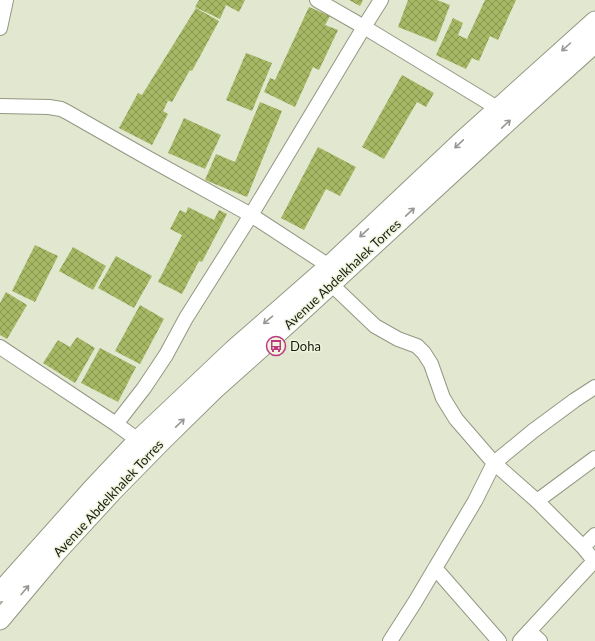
<svg xmlns="http://www.w3.org/2000/svg" width="595" height="641" viewBox="0 0 595 641" font-family="Lato,sans-serif">
<defs>
<pattern id="building-cross-hatch" width="8" height="8" patternUnits="userSpaceOnUse"><rect width="8" height="8" fill="#a7b865"/><path d="M0 0l8 8M0 8l8-8" fill="none" stroke="#879552"/></pattern>
</defs>
<rect width="100%" height="100%" fill="#e2e7d0"/>
<!-- building -->
<path fill="url(#building-cross-hatch)" d="M199,0H245L239,12L226,5L220,19L195,7Z
M349,0H363L360,6Z
M408,0H437L450,5L436,42L398,27Z
M485,0H516L498,40L490,36L479,61L472,58L466,69L436,55L453,18L463,23L458,35L467,39Z
M309,7L330,16L325,25L338,30L319,70L313,67L295,107L264,92L270,78L275,80Z
M196,8L219,21L192,71L190,70L172,102L163,99L168,101L163,111L168,114L152,145L119,128L138,93L142,95Z
M246,53L272,63L252,111L226,100Z
M402,75L434,93L426,107L417,102L384,159L362,147Z
M260,102L282,111L247,197L205,180L216,154L235,162Z
M184,118L221,135L205,169L168,153Z
M318,147L356,167L340,196L326,189L304,230L281,218Z
M188,207L214,220L219,210L227,214L202,262L199,261L182,294L158,282L182,235L170,229L180,210L186,213Z
M35,245L58,256L35,302L12,291Z
M73,247L106,266L93,290L59,271Z
M116,256L152,276L134,308L98,288Z
M6,292L27,305L7,339L0,335V303Z
M140,305L164,319L140,364L115,351Z
M77,337L95,348L75,383L43,363L58,340L70,347Z
M100,348L136,367L118,402L81,383Z"/>
<g fill="none" stroke-linecap="round" stroke-linejoin="round">
<!-- street casing -->
<g stroke="#939883" stroke-width="16">
<path id="street" d="M317,0L364,27L499,109
M0,28L6,0
M0,106L49,107L61,109L67,112L146,157L251,215L329,266
M331,284L375,326L398,339L417,346L424,353L431,364L443,398L456,419L494,463L537,501L583,547L595,562
M0,347L116,424L138,440
M116,424L144,388L166,355L186,318L251,215L364,27L381,0
M537,501L595,458
M583,547L595,535
M435,568L499,641
M529,631L540,641
M390,641L415,602L475,501L494,463L533,431L575,400L595,387
M520,641L594,561"/>
</g>
<!-- secondary casing -->
<g stroke="#939883" stroke-width="21">
<path id="secondary" d="M0,592L91,490L138,440L233,350L329,266L464,139L595,21
M0,620L57,552L113,491L162,441L214,390L289,323L514,116L595,43"/>
</g>
<!-- street -->
<use href="#street" stroke="#fff" stroke-width="14"/>
<!-- secondary -->
<use href="#secondary" stroke="#fff" stroke-width="19"/>
</g>
<!-- one-way arrows -->
<defs><path id="oneway-shaft" d="M-6 0H5M1.5-3L5.5 0L1.5 3" fill="none" stroke-width="1.6" stroke-linecap="round" stroke-linejoin="round"/></defs>
<g stroke="#979894">
<use href="#oneway-shaft" transform="translate(566 47) rotate(138)"/>
<use href="#oneway-shaft" transform="translate(506 124) rotate(-43)"/>
<use href="#oneway-shaft" transform="translate(459 144) rotate(137)"/>
<use href="#oneway-shaft" transform="translate(410 212) rotate(-43)"/>
<use href="#oneway-shaft" transform="translate(364 233) rotate(137)"/>
<use href="#oneway-shaft" transform="translate(268 320) rotate(140)"/>
<use href="#oneway-shaft" transform="translate(180 423) rotate(-44)"/>
<use href="#oneway-shaft" transform="translate(25 590) rotate(-50)"/>
</g>
<!-- icons -->
<defs>
<g id="bus-ring" transform="scale(1)"><circle r="9.5" fill="#eff5dd" stroke="#bd3a81" stroke-width="1.5"/><path d="M-5-6H5V4H4V6H2V4H-2V6H-4V4H-5ZM-3.5-4V0h7V-4ZM-3.5 1.2v1.5H-2V1.2ZM2 1.2v1.5H3.5V1.2Z" fill="#bd3a81"/></g>
</defs>
<g fill-rule="evenodd">
<use href="#bus-ring" x="276" y="346"/>
</g>
<g text-anchor="middle" dominant-baseline="central" stroke-width="3" stroke-linejoin="round" paint-order="stroke">
<!-- street labels -->
<g font-size="13" fill="#181a12" stroke="#eff5dd">
<text transform="translate(342 274) rotate(-43)">Avenue Abdelkhalek Torres</text>
<text transform="translate(108 498) rotate(-47)">Avenue Abdelkhalek Torres</text>
</g>
<!-- poi labels -->
<g font-size="13" fill="#181a12" stroke="#eff5dd" text-anchor="start">
<text x="290" y="346">Doha</text>
</g>
</g>
</svg>
